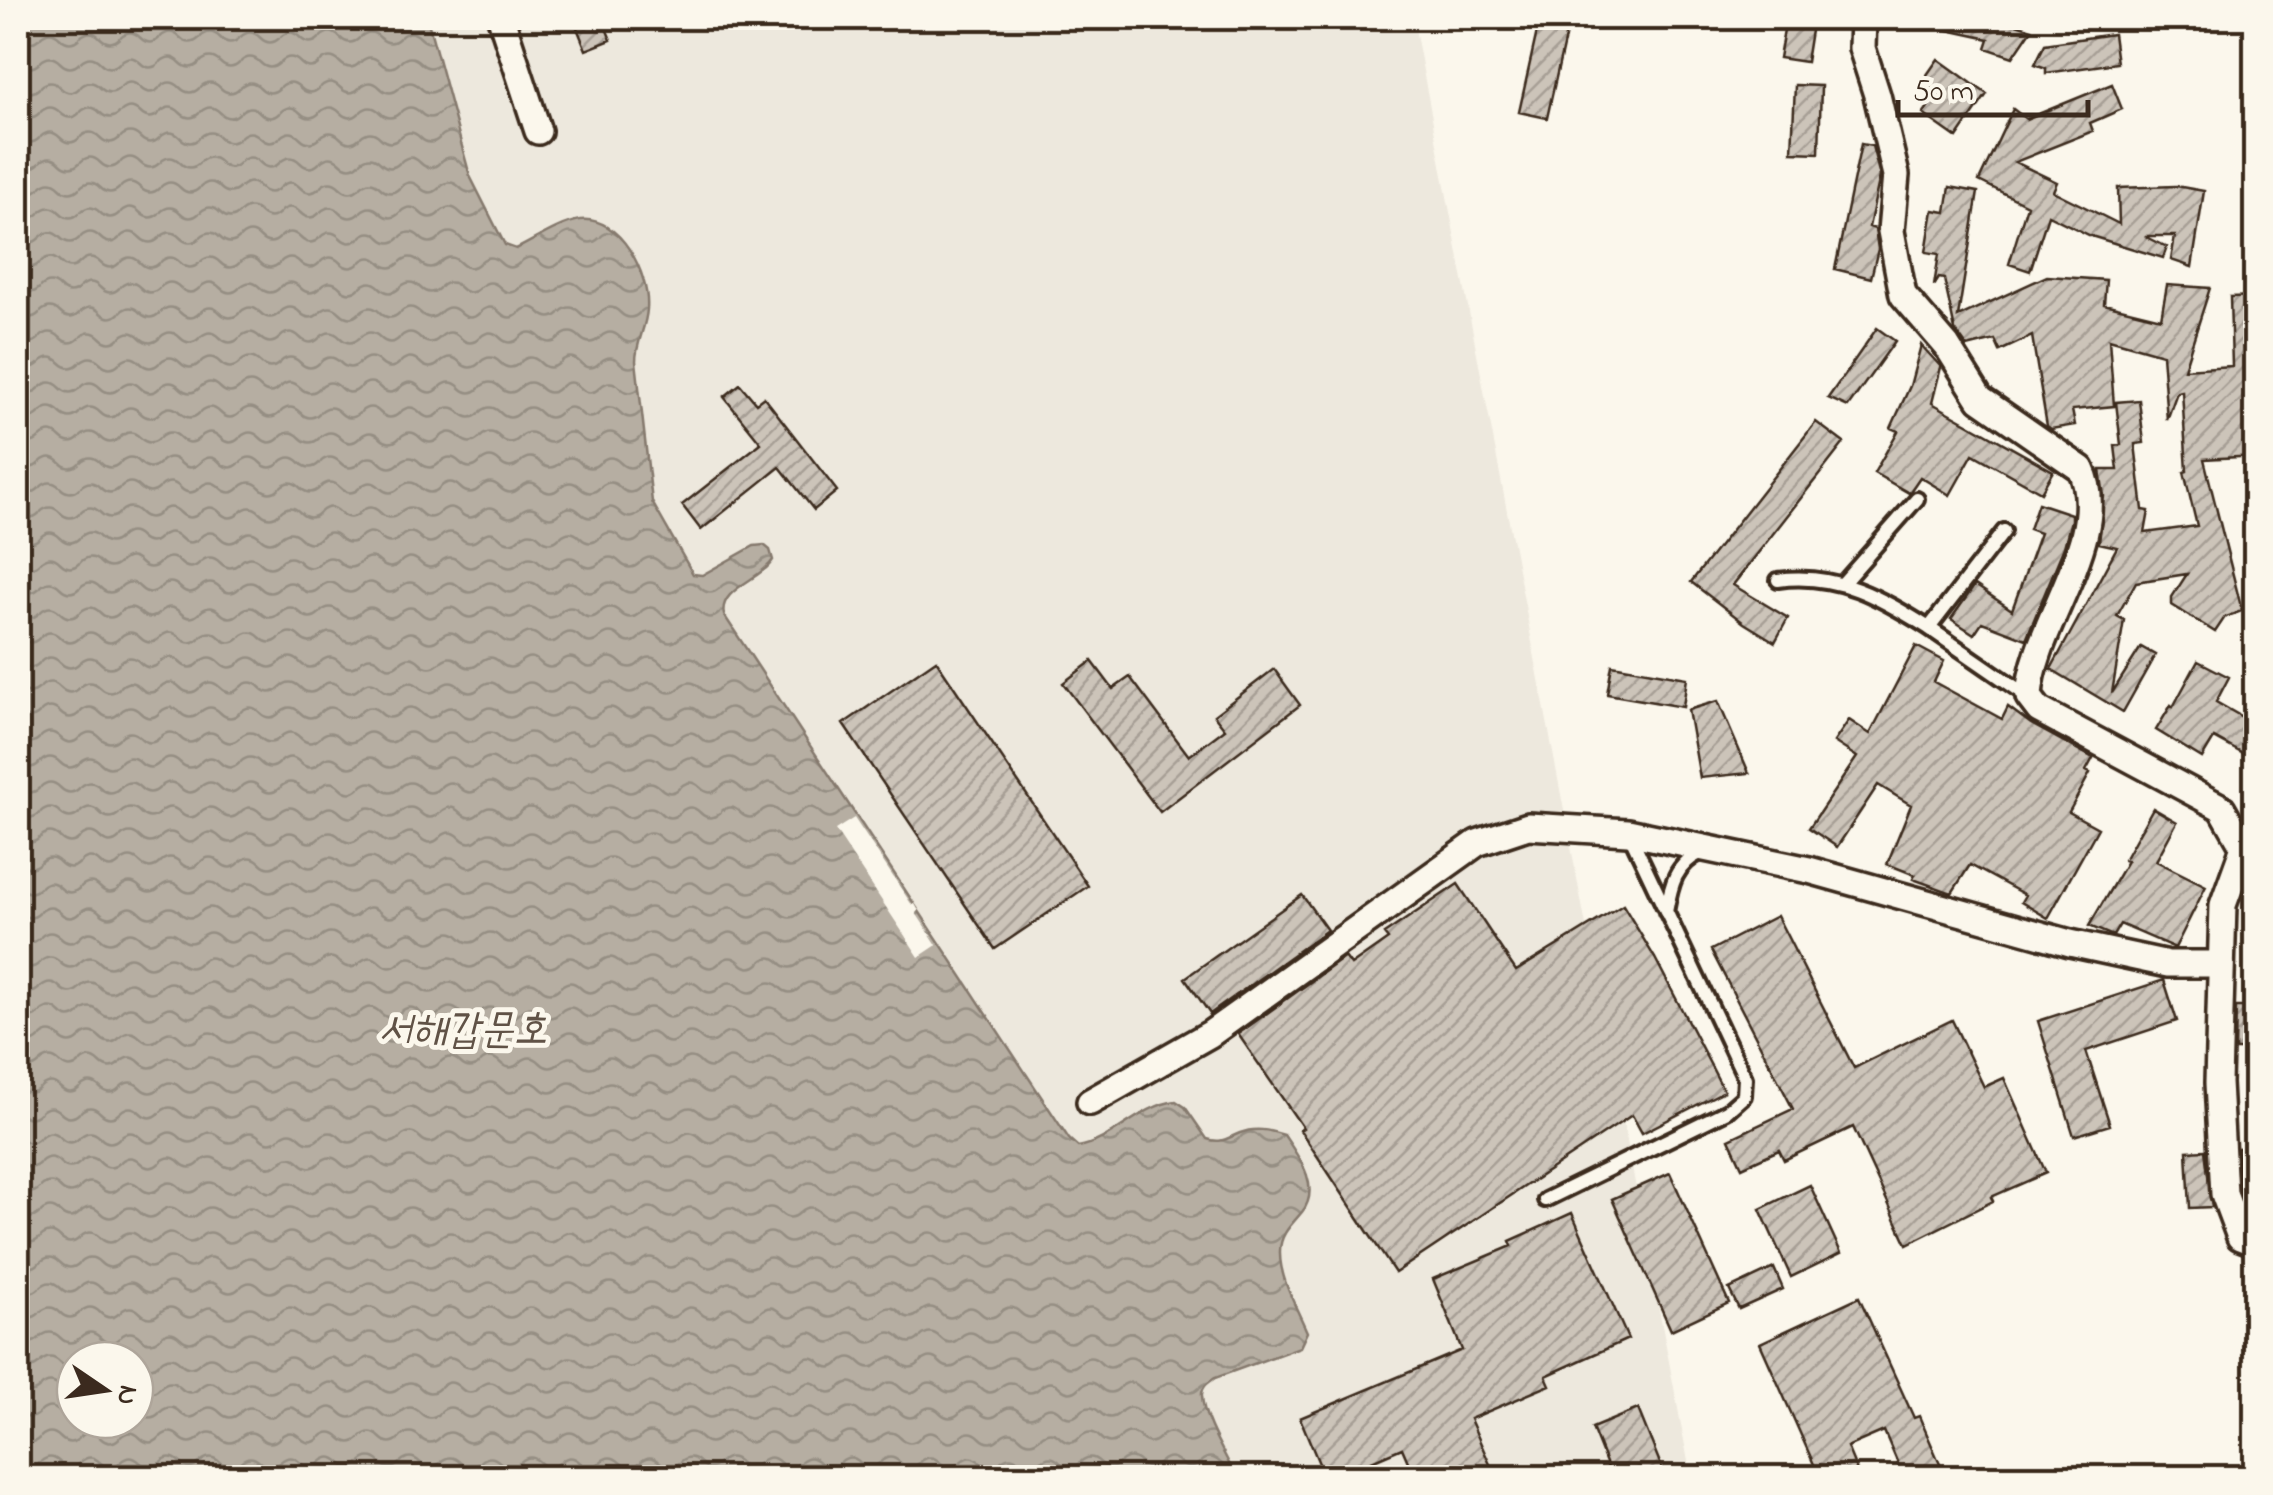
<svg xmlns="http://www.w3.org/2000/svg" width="2273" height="1495" viewBox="0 0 2273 1495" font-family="'Indie Flower','Poor Story',sans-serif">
<defs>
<pattern id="water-waves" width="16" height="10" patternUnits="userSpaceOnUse" patternTransform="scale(2.5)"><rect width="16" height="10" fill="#b6aea2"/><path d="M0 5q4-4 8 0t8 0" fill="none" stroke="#958e83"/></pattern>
<pattern id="building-hatch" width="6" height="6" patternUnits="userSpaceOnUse" patternTransform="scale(2.5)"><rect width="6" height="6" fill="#ccc4b9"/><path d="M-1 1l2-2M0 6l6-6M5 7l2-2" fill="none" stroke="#a79f96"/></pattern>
</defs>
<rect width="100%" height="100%" fill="#fbf7ec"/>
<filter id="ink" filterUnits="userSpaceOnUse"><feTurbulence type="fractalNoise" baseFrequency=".01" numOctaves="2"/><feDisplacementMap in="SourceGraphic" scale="20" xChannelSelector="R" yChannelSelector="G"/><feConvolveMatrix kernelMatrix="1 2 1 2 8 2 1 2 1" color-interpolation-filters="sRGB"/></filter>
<g filter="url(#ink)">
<!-- built -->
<path fill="#ede8dd" d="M427,18H1413L1691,1477H1236L1211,1426L1201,1394L1205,1384L1300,1347L1307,1332L1283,1273L1279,1249L1288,1227L1306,1208L1284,1135L1255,1129L1216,1142L1207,1139L1185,1107L1165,1103L1089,1145L1078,1147L1069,1139L724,615L721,607L726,598L767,570L693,574L652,502L636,361V342L647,308L645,284L566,225L516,249L505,245L470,176Z"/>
<!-- water -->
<path fill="url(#water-waves)" stroke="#85796d" stroke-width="2.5" fill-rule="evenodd" d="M18,18H427L470,176L505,245L516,249C535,240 558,224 580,220C620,215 650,275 647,309C646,328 636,342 636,361L652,502L693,574L702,575L754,546L764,545L770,550L773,560C761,580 718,589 724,615L1069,1139L1078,1147C1113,1141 1139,1106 1176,1101L1185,1107L1207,1139C1222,1144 1227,1138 1240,1133C1255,1127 1269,1130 1284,1135C1298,1156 1322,1187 1302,1212C1292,1224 1280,1234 1280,1251C1279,1278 1297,1308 1307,1332L1300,1347L1215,1378C1208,1383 1201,1387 1202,1396C1203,1419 1226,1456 1236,1477H18ZM75,1360H135V1420H75Z"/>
<!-- pier -->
<path fill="#fbf7ec" d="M854,818L912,905L915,904L919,911L916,913L937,945L919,957L835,830Z"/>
<!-- building -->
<path fill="url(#building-hatch)" stroke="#3b2a1e" stroke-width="2.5" d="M573,18H602L611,40L586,50Z
M1540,18L1568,24L1547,118L1519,112Z
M1786,18H1813L1806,62L1779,58Z
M1930,18H1997L2032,29L2013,57L1986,48L1989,39L1929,26Z
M2113,34L2117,63L2046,73V68L2035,64L2045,44Z
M1938,59L1987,94L1957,138L1923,114L1938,93L1922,82Z
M2112,84L2122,109L2090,123L2093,131L2015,162L2057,182L2053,191L2119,224L2118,188L2176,186L2204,191L2192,267L2171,260L2175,236H2145L2167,247L2163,258L2091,236L2048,215L2030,271L2009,264L2027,205L1979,181L2013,109L2026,119Z
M1795,85L1821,86L1819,153L1792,152Z
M1861,144L1872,146L1880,176L1869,227L1875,229L1878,249L1871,278L1835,269Z
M1950,187L1978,192L1958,317L2047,276L2106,280L2104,304L2161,318L2167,285L2210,288L2184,369L2232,366L2230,297L2256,296V456L2204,459L2242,611L2225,617L2215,632L2172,605V597L2187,574L2136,582L2117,616L2124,620L2112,693L2141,647L2155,655L2123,712L2051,669L2117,547L2099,543L2104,496L2100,470H2118L2115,446L2121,445L2116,402L2139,400L2144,443L2135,444L2143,510L2149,511L2145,533L2197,526L2184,472L2187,471L2182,391L2177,392L2167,420L2162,354L2109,339L2114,406L2072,410L2075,425L2051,429L2047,426L2032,336L2000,351L1995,340L1967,347L1955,330L1944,279L1939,278L1934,286L1939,254L1926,252L1933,210L1946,212Z
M1877,328L1895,341L1848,407L1828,398Z
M1921,345L1941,367L1932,403L2053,471L2041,492L1973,454L1950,495L1920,477L1909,493L1874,473L1898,431L1891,428L1910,386Z
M740,384L756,403L764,397L837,491L814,510L780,467L701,530L682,505L761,443L724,397Z
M1816,422L1844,443L1733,585L1788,618L1775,642L1744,623L1691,582Z
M2038,503L2071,514V520L2064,547L2026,639L1982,622L1974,634L1951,619L1975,585L2012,610L2040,533L2029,529Z
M1916,646L1944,661L1934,682L2002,719L2008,707L2031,724L2093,758L2086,771L2090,773L2069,812L2098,828L2048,918L2021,902L2025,895L1970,865L1952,893L1913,879L1915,875L1887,864L1911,805L1878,785L1837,847L1809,828L1857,757L1834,742L1849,720L1870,734Z
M936,660L1088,886L995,949L843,724Z
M1092,661L1113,689L1130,677L1189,756L1225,729L1214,715L1274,669L1300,705L1160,812L1063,683Z
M2198,661L2229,677L2216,702L2256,725V761L2214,738L2202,758L2156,730L2171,705L2173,707Z
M1612,665L1687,678L1683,707L1607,694Z
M1718,701L1749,773L1700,778L1688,710Z
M2153,808L2177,822L2156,861L2206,886L2175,948L2120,924L2113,936L2089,926L2127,861L2124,860Z
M1458,884L1516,971L1623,905L1655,958L1724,1091L1642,1133L1632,1115L1395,1273L1300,1130L1303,1128L1238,1034L1345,957L1351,965L1388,939L1384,934Z
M1302,895L1327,930L1210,1014L1185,978Z
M1777,916L1854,1068L1952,1020L1984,1087L2004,1078L2046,1173L1991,1197L1993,1201L1907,1244L1853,1127L1784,1160L1779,1150L1742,1167L1729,1139L1793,1109L1711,950Z
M2164,980L2177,1021L2086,1051L2110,1125L2074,1136L2038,1021Z
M2236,1007H2256V1050H2235Z
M2256,1147V1204L2245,1205L2240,1191L2238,1148Z
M2205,1150L2212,1207L2190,1208L2187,1151Z
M1670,1173L1729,1303L1671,1330L1612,1199Z
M1810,1185L1841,1253L1791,1277L1760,1209Z
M1572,1213L1628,1339L1546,1376L1550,1385L1470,1419L1496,1478H1415L1402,1448L1332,1478H1325L1300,1418L1462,1350L1433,1279L1512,1246L1510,1241Z
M1774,1268L1783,1289L1739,1309L1729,1289Z
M1859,1297L1914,1418L1919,1416L1946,1478H1904L1884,1431L1847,1447L1860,1478H1820L1760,1343Z
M1638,1409L1666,1478H1612L1592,1428Z"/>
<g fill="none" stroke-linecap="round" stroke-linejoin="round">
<!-- lane casing -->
<g stroke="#3b2a1e" stroke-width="20">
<path id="lane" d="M2004,531L1929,628L2029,697
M1778,580C1837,572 1881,598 1929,628
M1843,583L1917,499
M1666,912C1671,885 1675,864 1702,852
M1545,1200L1727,1111L1744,1096L1745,1078L1630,835"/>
</g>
<!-- street casing -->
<g stroke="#3b2a1e" stroke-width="32">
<path id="street" d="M501,18L538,131
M1863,18L1862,48L1877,95L1896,175L1891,231L1903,295L1947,346L1980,399L2081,469C2113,536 2032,626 2029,697L2039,710L2222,808L2244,847L2256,848
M2244,847L2223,905L2218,1083L2224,1194L2240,1237L2256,1243
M1090,1102L1210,1034L1477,843L1528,826L1628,832L1809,870L2070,943L2168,964H2219"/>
</g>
<!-- lane -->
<use href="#lane" stroke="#fbf7ec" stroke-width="12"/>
<!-- street -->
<use href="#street" stroke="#fbf7ec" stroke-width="25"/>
</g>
</g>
<g text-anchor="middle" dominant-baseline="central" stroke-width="10" stroke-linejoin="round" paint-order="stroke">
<!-- water labels -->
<g font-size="42" font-style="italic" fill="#605246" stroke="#fbf7ec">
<text x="463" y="1031">서해갑문호</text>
</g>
</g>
<!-- margin -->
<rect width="2273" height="1495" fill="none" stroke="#fbf7ec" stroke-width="60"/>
<rect x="30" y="30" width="2213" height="1435" fill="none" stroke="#3b2a1e" stroke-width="4" filter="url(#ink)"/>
<!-- north arrow -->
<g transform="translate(105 1390) rotate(103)"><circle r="48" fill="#fbf7ec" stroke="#aea59a" stroke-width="2.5"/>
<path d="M0-8L18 38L0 25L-18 38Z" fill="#3b2a1e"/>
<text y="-15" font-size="28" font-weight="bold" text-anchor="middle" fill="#3b2a1e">N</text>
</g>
<!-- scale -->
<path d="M1898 100v15h190v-15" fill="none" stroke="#3b2a1e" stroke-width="5"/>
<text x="1913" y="100" font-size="30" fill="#3b2a1e" stroke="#fbf7ec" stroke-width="8" paint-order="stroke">50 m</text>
</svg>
